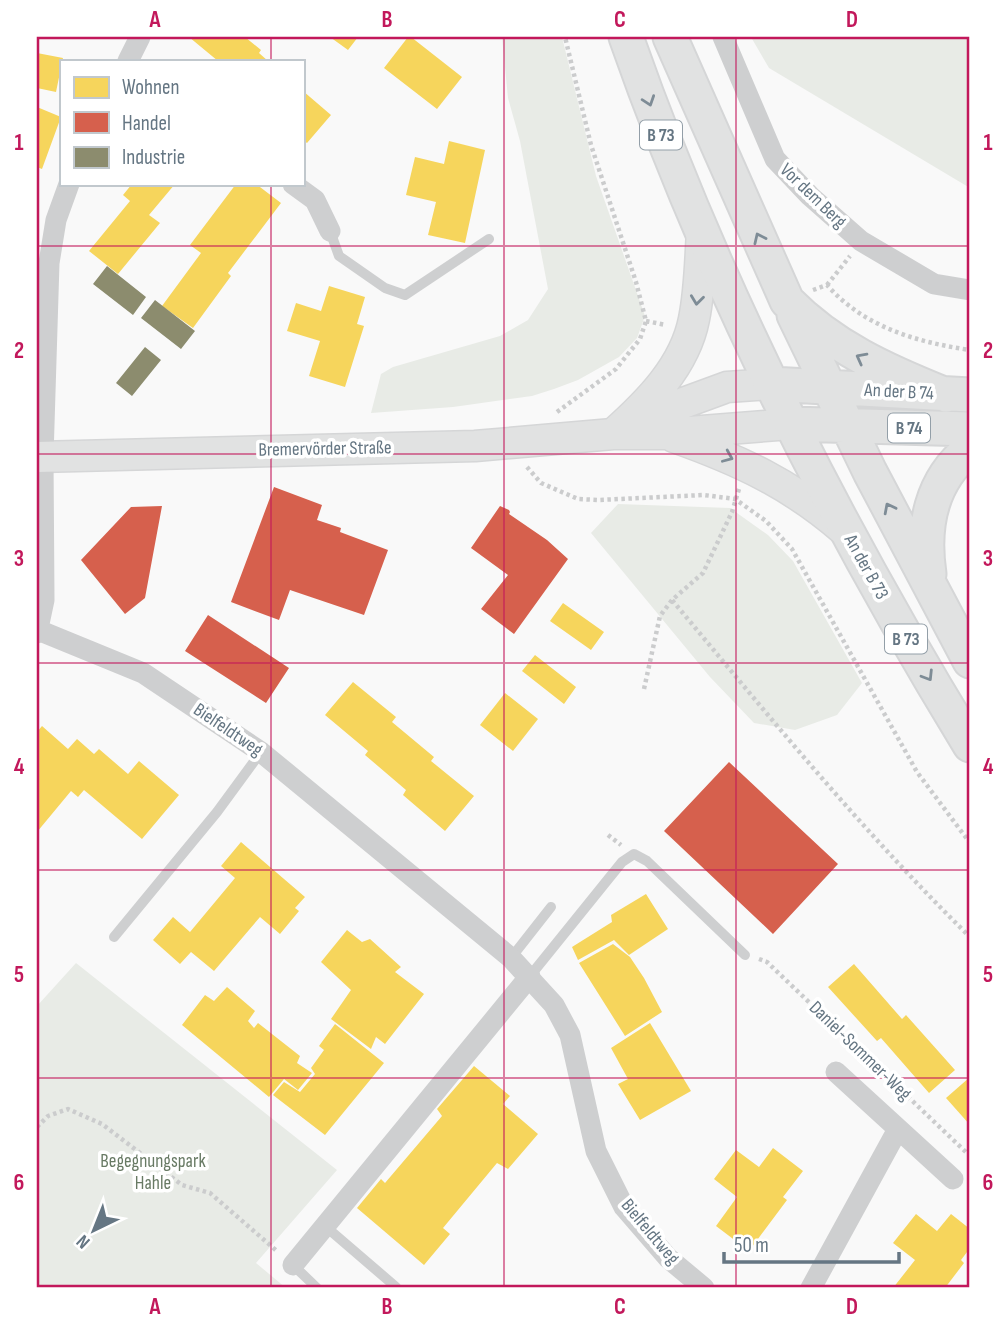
<svg xmlns="http://www.w3.org/2000/svg" width="1007" height="1325" viewBox="0 0 1007 1325" font-family="'Sofia Sans Condensed',sans-serif">
<rect width="100%" height="100%" fill="#f9f9f9"/>
<!-- green -->
<path fill="#e8ebe6" d="M502,37H562L596,176L645,316L637,338L619,357L578,380L554,389L532,396L453,407L371,413L381,374L393,367L500,336L528,320L548,289L520,141L508,98Z
M751,37H970V188L769,68Z
M618,504L730,508L768,535L793,561L862,683L837,715L795,730L754,723L710,677L591,533Z
M76,963L337,1170L256,1263L286,1288H37V1006Z"/>
<!-- homes -->
<path fill="#f6d55c" d="M189,37H245L261,50L259,53L268,61H218Z
M330,37H358L348,50Z
M408,37H411L462,77L437,109L384,68Z
M37,53L63,58L56,92L37,88Z
M303,91L331,115L307,143L303,140Z
M37,107L61,117L42,169L37,167Z
M449,141L485,150L465,243L428,235L436,202L406,195L415,157L444,164Z
M132,184H175L149,215L160,223L118,274L89,251L130,201L123,195Z
M236,184H256L281,203L228,273L231,276L193,328L162,306L201,253L190,245Z
M329,286L365,297L357,324L364,326L345,387L309,376L320,341L287,331L296,303L321,311Z
M563,603L604,632L591,650L550,621Z
M535,655L576,687L564,704L522,671Z
M353,682L396,717L392,722L434,757L431,761L474,796L445,831L403,795L406,790L365,755L368,751L325,715Z
M505,693L538,719L513,751L480,725Z
M42,726L68,749L77,739L94,754L99,749L128,774L139,761L179,795L142,839L84,790L78,797L71,791L37,832V732Z
M241,842L305,897L295,908L299,911L280,934L260,917L214,971L191,952L180,964L153,940L173,917L190,932L235,878L221,866Z
M646,894L668,929L629,955L614,940L578,960L572,947L612,922L611,915Z
M347,930L362,942L370,939L401,967L395,972L424,994L385,1044L376,1037L371,1049L331,1019L351,990L321,962Z
M613,944L630,957L644,978L662,1012L625,1036L579,963Z
M854,964L902,1019L906,1015L955,1070L929,1093L881,1038L877,1041L828,987Z
M227,987L255,1011L248,1021L254,1028L258,1023L300,1056L297,1063L312,1073L298,1090L284,1079L269,1097L182,1025L205,995L214,1001Z
M650,1023L691,1091L640,1120L618,1084L628,1079L611,1048Z
M335,1024L384,1063L325,1135L273,1095L284,1082L300,1092L315,1074L311,1068L324,1050L319,1046Z
M474,1066L510,1096L503,1104L538,1134L508,1169L497,1163L443,1228L450,1234L424,1265L357,1208L381,1179L385,1183L442,1116L437,1109Z
M970,1077V1125L946,1098Z
M773,1148L803,1171L783,1197L787,1200L749,1251L716,1226L737,1197L714,1179L736,1150L759,1167Z
M916,1214L937,1231L951,1214L970,1229V1248L961,1260L964,1263L945,1288H893L915,1260L893,1243Z"/>
<!-- shops -->
<path fill="#d6604d" d="M274,487L322,505L317,520L341,528L340,532L388,550L364,615L290,590L279,620L231,602Z
M162,506L145,598L125,614L81,560L131,507Z
M500,506L509,510L510,512L509,514L547,540L568,559L514,634L481,609L508,575L471,548Z
M208,615L289,668L266,703L185,651Z
M729,762L838,864L773,934L664,831Z"/>
<!-- industry -->
<path fill="#8c8c6e" d="M107,266L146,297L133,315L93,284Z
M155,300L195,331L181,349L141,318Z
M145,347L161,360L132,396L116,383Z"/>
<g fill="none" stroke-linecap="round" stroke-linejoin="round">
<!-- secondary casing -->
<g stroke="#d5d6d7" stroke-width="33">
<path id="secondary" d="M632,425L667,409L727,387L771,384
M613,434C648,403 685,366 694,319C700,290 700,261 702,232
M674,437C739,460 791,484 844,530
M37,457L475,446L613,434H664L791,424"/>
</g>
<!-- primary casing -->
<g stroke="#d5d6d7" stroke-width="37">
<path id="primary" d="M626,37C713,285 833,521 970,745
M670,37L787,301C832,347 886,371 946,395
M794,315L870,472L970,661
M771,384L970,395
M791,424L970,429
M929,574C922,526 931,480 970,449"/>
</g>
<!-- path -->
<path stroke="#cbcccd" stroke-width="4.5" stroke-dasharray="3.5 3.5" stroke-linecap="butt" d="M827,285L850,256
M813,290L827,285C864,327 916,342 970,350
M646,321L666,325
M557,412L616,369L640,339L646,321L636,282L591,145L565,37
M527,467L541,483L578,499L598,500L704,495L735,499L766,521L792,549L917,772L970,843
M739,489L732,512L703,573L672,600C768,715 863,832 970,937
M644,689L660,616L672,600
M608,835L621,845
M759,959L767,962L970,1156
M37,1127L48,1116L68,1109L102,1124L182,1185L210,1193L278,1252"/>
<!-- lane -->
<path stroke="#cecfd0" stroke-width="10" d="M330,231L339,256L385,288L405,295L489,239
M114,937L217,812L261,752
M511,958L551,907
M530,976L622,862L634,854L647,861L745,955
M325,1226L396,1287
M293,1265L317,1288"/>
<!-- street -->
<path stroke="#cecfd0" stroke-width="21" d="M723,37L775,159L810,196L861,241L934,284L970,290
M128,61L140,37
M293,184L315,200L330,231
M38,630L143,673L261,752L511,958L554,1005L570,1035L596,1151L624,1207L668,1258L704,1288
M37,633L44,600L43,457L49,263L56,220L69,184
M836,1072L953,1179
M293,1265L530,976
M811,1288L898,1129"/>
<!-- secondary -->
<use href="#secondary" stroke="#e1e2e2" stroke-width="30"/>
<!-- primary -->
<use href="#primary" stroke="#e1e2e2" stroke-width="33"/>
</g>
<!-- one-way arrows -->
<defs><path id="oneway-chevron" d="M-2-3.5L2.5 0L-2 3.5" fill="none" stroke-width="1.6" stroke-linecap="round" stroke-linejoin="round" transform="scale(1.75)"/></defs>
<g stroke="#7e8c96">
<use href="#oneway-chevron" transform="translate(649 101) rotate(71)"/>
<use href="#oneway-chevron" transform="translate(759 238) rotate(-115)"/>
<use href="#oneway-chevron" transform="translate(697 300) rotate(97)"/>
<use href="#oneway-chevron" transform="translate(861 358) rotate(-152)"/>
<use href="#oneway-chevron" transform="translate(728 457) rotate(23)"/>
<use href="#oneway-chevron" transform="translate(889 508) rotate(-117)"/>
<use href="#oneway-chevron" transform="translate(928 676) rotate(58)"/>
</g>
<!-- grid -->
<path fill="none" stroke="#c2185b" stroke-width="2" stroke-opacity="0.55" d="M271,37V61M504,37V1288M736,37V1288M271,184V1288M37,246H970M37,454H970M37,663H970M37,870H970M37,1078H970"/>
<g text-anchor="middle" dominant-baseline="central" stroke-width="7" stroke-linejoin="round" paint-order="stroke">
<!-- shield labels -->
<g fill="#fff" stroke="#939fa8" stroke-width="2">
<rect x="640" y="120.5" width="42" height="29" rx="5"/>
<rect x="888" y="413.5" width="42" height="29" rx="5"/>
<rect x="885" y="624.5" width="42" height="29" rx="5"/>
</g>
<g font-size="18" font-weight="bold" fill="#657683">
<text x="661" y="135">B 73</text>
<text x="909" y="428">B 74</text>
<text x="906" y="639">B 73</text>
</g>
<!-- street labels -->
<g font-size="19" fill="#657683" stroke="#fff">
<text transform="translate(813 196) rotate(44)">Vor dem Berg</text>
<text transform="translate(899 392) rotate(3)">An der B 74</text>
<text transform="translate(325 449) rotate(-1)">Bremervörder Straße</text>
<text transform="translate(866 567) rotate(61)">An der B 73</text>
<text transform="translate(228 730) rotate(34)">Bielfeldtweg</text>
<text transform="translate(860 1051) rotate(44)">Daniel-Sommer-Weg</text>
<text transform="translate(650 1232) rotate(50)">Bielfeldtweg</text>
</g>
<!-- park labels -->
<g font-size="19" fill="#687a64" stroke="#fff">
<text x="153" y="1161">Begegnungspark<tspan x="153" dy="22">Hahle</tspan></text>
</g>
</g>
<!-- border -->
<rect width="1007" height="1325" fill="none" stroke="#ffffff" stroke-width="77"/>
<!-- legend -->
<rect x="60" y="60" width="245" height="126" fill="#ffffff" stroke="#c1c8cd" stroke-width="2"/>
<rect x="74" y="77" width="35" height="21" fill="#f6d55c" stroke="#c1c8cd" stroke-width="2"/>
<text x="122" y="94" font-size="21" fill="#657683">Wohnen</text>
<rect x="74" y="112" width="35" height="21" fill="#d6604d" stroke="#c1c8cd" stroke-width="2"/>
<text x="122" y="130" font-size="21" fill="#657683">Handel</text>
<rect x="74" y="147" width="35" height="21" fill="#8c8c6e" stroke="#c1c8cd" stroke-width="2"/>
<text x="122" y="164" font-size="21" fill="#657683">Industrie</text>
<!-- north arrow -->
<g transform="translate(94 1230) rotate(223)" stroke="#ffffff" stroke-width="5" paint-order="stroke">
<path d="M0-5L12 26L0 18L-12 26Z" fill="#657683"/>
<text y="-10" font-size="19" font-weight="bold" text-anchor="middle" fill="#657683">N</text>
</g>
<!-- scale -->
<path d="M724 1252v10h175v-10" fill="none" stroke="#657683" stroke-width="3.5"/>
<text x="734" y="1252" font-size="21" fill="#657683" stroke="#ffffff" stroke-width="5" paint-order="stroke">50 m</text>
<rect x="38" y="38" width="930" height="1248" fill="none" stroke="#c2185b" stroke-width="2.5"/>
<g font-size="23" text-anchor="middle" font-weight="bold" fill="#c2185b">
<text x="155" y="27">A</text>
<text x="387" y="27">B</text>
<text x="620" y="27">C</text>
<text x="852" y="27">D</text>
<text x="19" y="150">1</text>
<text x="988" y="150">1</text>
<text x="19" y="358">2</text>
<text x="988" y="358">2</text>
<text x="19" y="566">3</text>
<text x="988" y="566">3</text>
<text x="19" y="774">4</text>
<text x="988" y="774">4</text>
<text x="19" y="982">5</text>
<text x="988" y="982">5</text>
<text x="19" y="1190">6</text>
<text x="988" y="1190">6</text>
<text x="155" y="1314">A</text>
<text x="387" y="1314">B</text>
<text x="620" y="1314">C</text>
<text x="852" y="1314">D</text>
</g>
</svg>
